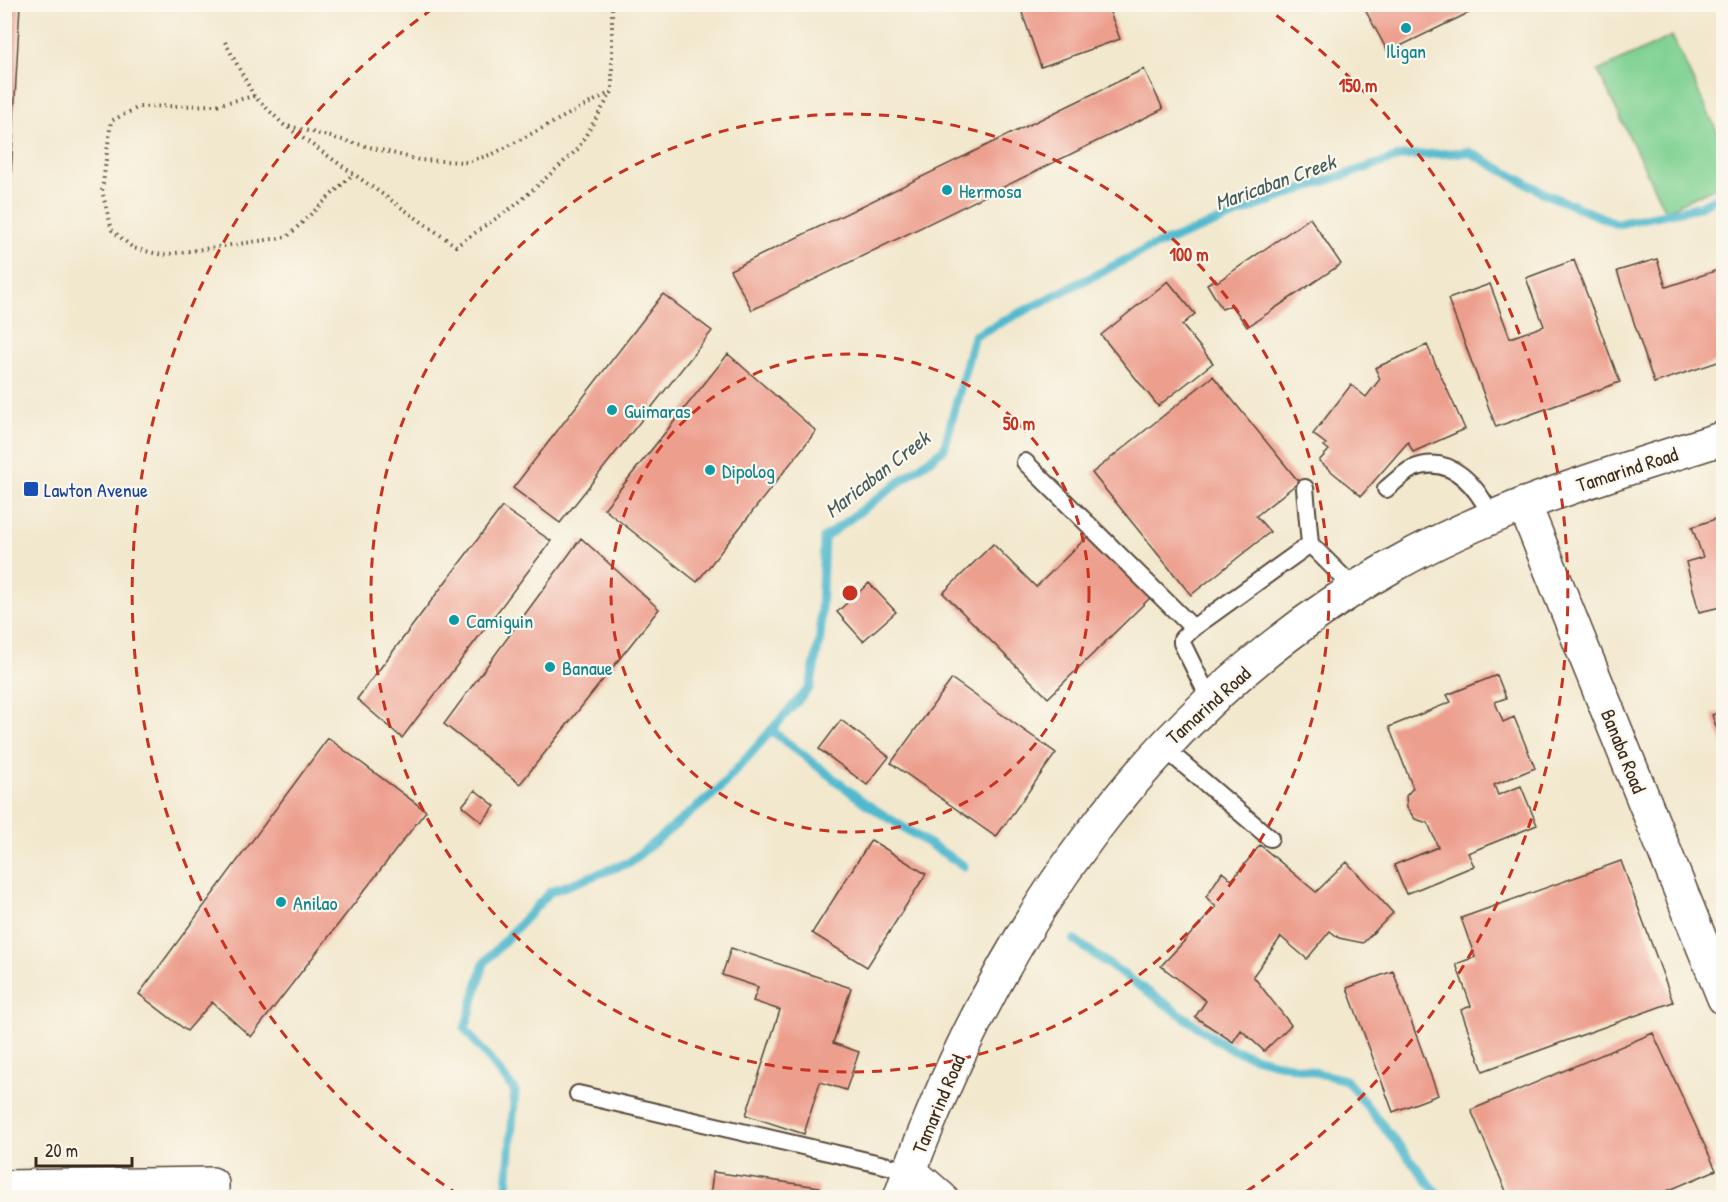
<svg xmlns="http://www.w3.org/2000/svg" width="1728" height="1202" viewBox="0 0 1728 1202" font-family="'Patrick Hand',sans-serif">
<rect width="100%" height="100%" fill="#fbf7ec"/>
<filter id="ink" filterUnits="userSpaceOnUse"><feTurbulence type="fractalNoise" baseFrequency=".0167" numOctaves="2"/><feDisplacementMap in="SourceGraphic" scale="12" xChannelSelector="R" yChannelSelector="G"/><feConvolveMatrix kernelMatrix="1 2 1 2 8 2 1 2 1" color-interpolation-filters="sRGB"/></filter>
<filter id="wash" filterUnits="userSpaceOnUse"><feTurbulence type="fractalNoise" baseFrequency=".008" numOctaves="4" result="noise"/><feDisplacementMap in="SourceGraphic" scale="24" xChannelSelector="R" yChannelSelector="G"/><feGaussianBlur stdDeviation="1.35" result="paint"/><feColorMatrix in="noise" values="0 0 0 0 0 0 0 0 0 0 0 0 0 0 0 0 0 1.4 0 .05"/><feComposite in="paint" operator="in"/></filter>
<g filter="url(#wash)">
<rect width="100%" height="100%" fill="#f2e8ce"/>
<!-- green -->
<path fill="#7fd192" stroke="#5d7e58" stroke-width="1.5" d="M1672,36L1723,144L1724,183L1665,211L1598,71Z"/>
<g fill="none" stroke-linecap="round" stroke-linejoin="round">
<!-- stream -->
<path stroke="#51b9ce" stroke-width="9" d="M771,730L865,803L964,866
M1074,940L1227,1047L1254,1057L1346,1080L1441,1198
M506,1198L515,1091L465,1029L484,963L550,892L630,862L718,790L810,687L820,638L824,538L944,449L974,336L1147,249L1302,189L1402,156L1469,152L1546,194L1617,224L1698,207L1724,194"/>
</g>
<g id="blocks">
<!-- building -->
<path fill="#ed9f8e" d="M4,4H20L6,269H4Z
M1019,4H1107L1120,39L1041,67Z
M1362,4H1487L1388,52Z
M1144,69L1163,109L752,310L730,270Z
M1310,218L1341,264L1247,327L1232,305L1222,309L1207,284L1215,279L1217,282Z
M1657,259L1666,287L1724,268V360L1654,383L1617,271Z
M1574,260L1620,382L1496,427L1448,299L1490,284L1510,338L1544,326L1526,278Z
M1168,281L1195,314L1182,325L1213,363L1158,406L1101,335Z
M663,294L712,331L560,523L513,488Z
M1427,345L1465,429L1413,452L1408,442L1361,496L1319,461L1329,450L1324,446L1326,444L1313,434L1351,385L1366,397L1380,379L1375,368Z
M728,354L816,431L697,582L604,509Z
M1213,376L1299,482L1256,516L1270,532L1191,595L1092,473Z
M502,507L551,541L402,738L357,699Z
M1724,516V615L1721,607L1699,612L1686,562L1703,557L1692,527Z
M1093,531L1155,593L1048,698L943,593L993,544L1036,587Z
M581,538L659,609L520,784L444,724Z
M869,583L896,612L863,641L837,612Z
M1497,675L1506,698L1495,702L1503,722L1514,717L1535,768L1494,785L1498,795L1521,786L1537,825L1468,853L1474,866L1406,894L1394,865L1438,847L1428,823L1415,819L1407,808L1406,796L1413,788L1389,727L1451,702L1447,695Z
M952,679L1056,753L996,837L891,763Z
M1724,711V746H1723L1712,715Z
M841,720L889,757L867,785L819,749Z
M328,738L426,811L251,1037L212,1002L187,1031L139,994Z
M475,790L495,806L482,822L462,806Z
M871,840L926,874L867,967L812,933Z
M1260,845L1316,892L1347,862L1393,913L1363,943L1339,938L1330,931L1307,959L1281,937L1253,976L1291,1025L1264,1051L1241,1030L1233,1042L1195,1017L1206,1001L1161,966L1216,907L1206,897L1222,872L1232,880Z
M1621,861L1673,1002L1483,1071L1461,1010L1471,1006L1456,964L1475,957L1461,918Z
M731,948L851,988L833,1043L859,1052L846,1090L820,1082L804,1134L746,1115L780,1010L753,1001L758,987L722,975Z
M1393,971L1438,1095L1393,1112L1347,988Z
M1653,1033L1716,1170L1651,1198H1509L1471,1110Z
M713,1172L819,1187L818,1198H710Z"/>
</g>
</g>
<g filter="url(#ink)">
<use href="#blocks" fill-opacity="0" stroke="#564638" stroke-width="1.5"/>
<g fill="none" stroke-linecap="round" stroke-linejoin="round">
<!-- lane casing -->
<g stroke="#564638" stroke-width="20">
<path id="lane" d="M1025,462L1193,628
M1305,488L1310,544
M1386,489C1394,483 1403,473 1412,469C1451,452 1477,487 1492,517
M1211,702L1182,643V639L1193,628L1310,544L1355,589
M1162,746L1270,838
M578,1094L910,1171"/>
</g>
<!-- street casing -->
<g stroke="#564638" stroke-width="36">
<path id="street" d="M1524,504L1724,998
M910,1171L941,1198
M4,1187L212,1184V1198
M900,1198C993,936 1148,705 1394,565C1496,507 1612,473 1724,438"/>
</g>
<!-- path -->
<path stroke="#564638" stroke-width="4" stroke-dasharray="1.5 4.5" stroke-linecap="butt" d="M225,42L254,96L284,125L456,246L517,204L577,150L612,92V4
M254,96L216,105L139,107L111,121L102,191L112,230L133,248L162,255L287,237L352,175
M289,126L419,160L467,162L493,154L611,92"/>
<!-- lane -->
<use href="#lane" stroke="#fff" stroke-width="16"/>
<!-- street -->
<use href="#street" stroke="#fff" stroke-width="33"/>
</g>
</g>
<!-- distance rings -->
<g fill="none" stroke="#c8321e" stroke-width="3" stroke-dasharray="10 8">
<circle cx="850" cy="593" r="239"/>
<circle cx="850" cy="593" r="479"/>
<path d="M459 1195A718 718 0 0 1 438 5M1262 5A718 718 0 0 1 1241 1195"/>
</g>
<!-- markers -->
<g fill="#0f9aa8" stroke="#fbf7ec" stroke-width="2">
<circle cx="1406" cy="28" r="6"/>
<circle cx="947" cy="190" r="6"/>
<circle cx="612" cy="410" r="6"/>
<circle cx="710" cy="470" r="6"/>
<circle cx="454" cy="620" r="6"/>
<circle cx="550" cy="667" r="6"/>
<circle cx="281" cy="902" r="6"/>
</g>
<rect fill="#1a4fb4" stroke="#fbf7ec" stroke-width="2" x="23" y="481" width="16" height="16" rx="3"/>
<g text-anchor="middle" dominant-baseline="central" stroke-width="4.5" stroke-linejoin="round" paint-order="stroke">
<!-- culture labels -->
<g font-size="20" fill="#0d838f" stroke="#fbf7ec" text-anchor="start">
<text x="1406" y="50" text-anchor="middle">Iligan</text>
<text x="959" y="190">Hermosa</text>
<text x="624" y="410">Guimaras</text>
<text x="722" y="470">Dipolog</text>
<text x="466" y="620">Camiguin</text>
<text x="562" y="667">Banaue</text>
<text x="293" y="902">Anilao</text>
</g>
<!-- street labels -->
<g font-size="20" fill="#3b2a1e" stroke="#fbf7ec">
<text transform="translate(1627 469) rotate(-18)">Tamarind Road</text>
<text transform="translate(1208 705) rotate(-42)">Tamarind Road</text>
<text transform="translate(1624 751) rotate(68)">Banaba Road</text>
<text transform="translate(938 1104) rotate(-67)">Tamarind Road</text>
</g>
<!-- transit labels -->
<g font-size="20" fill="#164399" stroke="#fbf7ec" text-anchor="start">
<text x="44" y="489">Lawton Avenue</text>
</g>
<!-- water labels -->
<g font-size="21" font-style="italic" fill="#435c5c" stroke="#fbf7ec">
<text transform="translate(1275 182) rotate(-20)">Maricaban Creek</text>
<text transform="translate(877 474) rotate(-38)">Maricaban Creek</text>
</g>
</g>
<circle cx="850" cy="593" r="9" fill="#c8321e" stroke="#fbf7ec" stroke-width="3"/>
<g font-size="18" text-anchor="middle" font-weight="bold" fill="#c8321e" stroke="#fbf7ec" stroke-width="4.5" stroke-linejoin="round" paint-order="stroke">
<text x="1358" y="92">150 m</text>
<text x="1189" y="261">100 m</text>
<text x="1019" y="430">50 m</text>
</g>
<!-- margin -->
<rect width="1728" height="1202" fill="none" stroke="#fbf7ec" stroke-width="24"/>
<!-- scale -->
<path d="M36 1157v9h96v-9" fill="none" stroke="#3b2a1e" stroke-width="3"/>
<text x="45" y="1157" font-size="18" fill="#3b2a1e" stroke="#fbf7ec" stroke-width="4.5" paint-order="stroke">20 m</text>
</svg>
